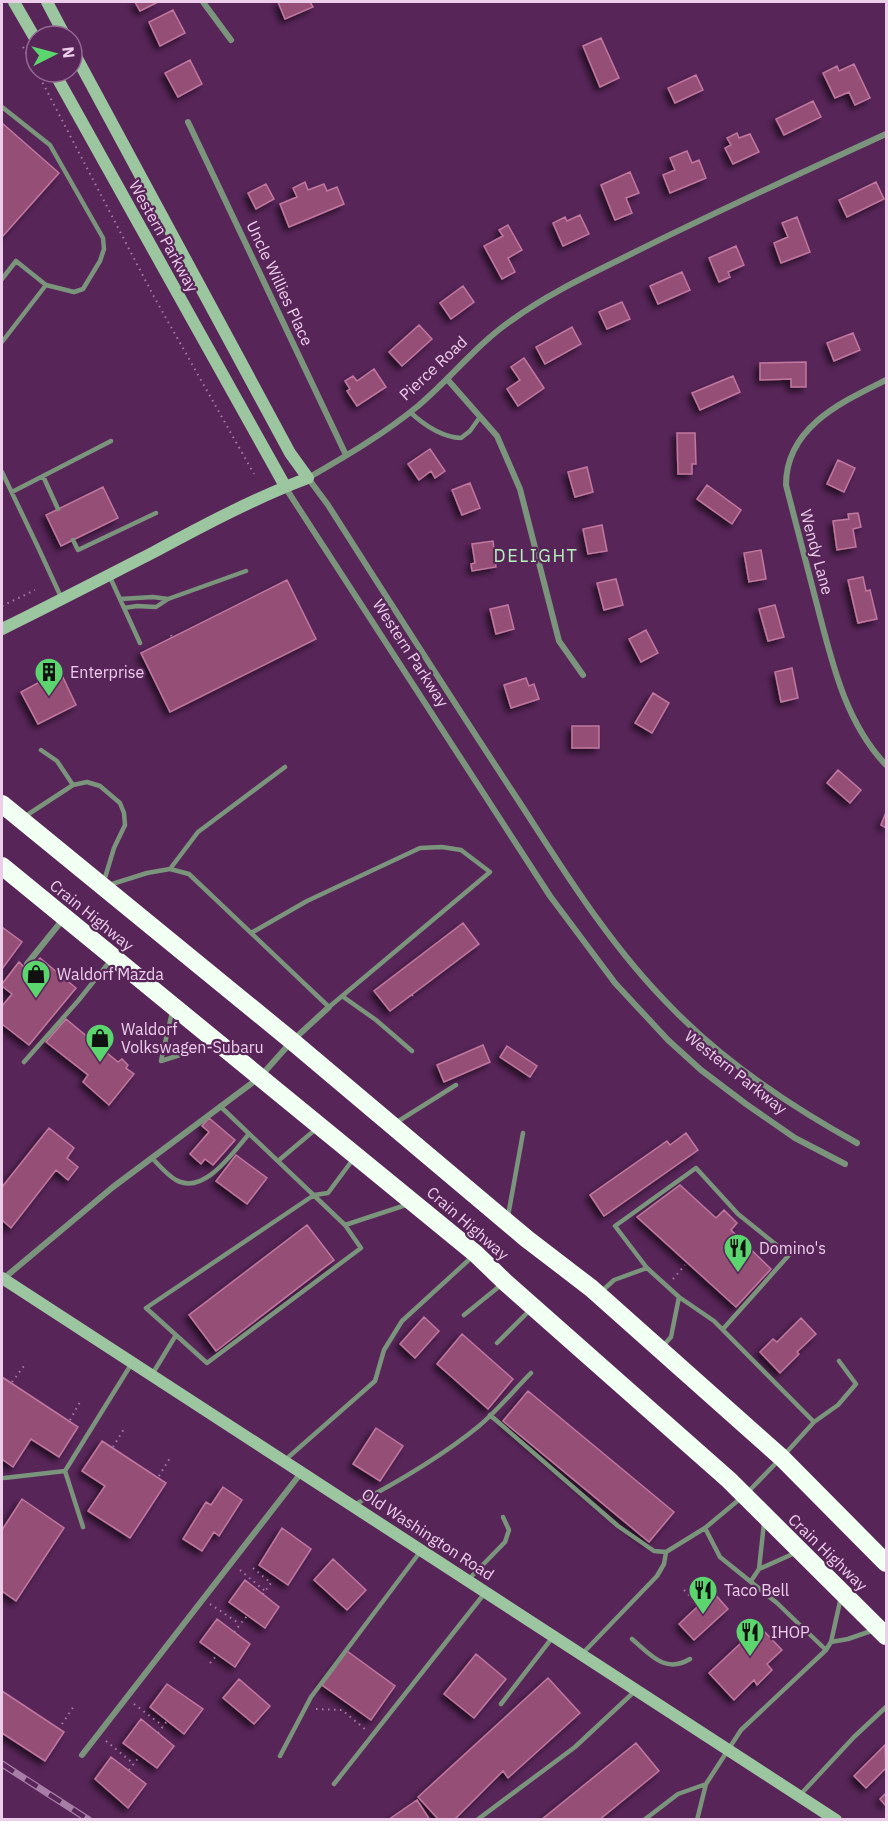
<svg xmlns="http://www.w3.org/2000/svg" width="888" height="1821" viewBox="0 0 888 1821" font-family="'IBM Plex Sans',sans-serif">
<defs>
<filter id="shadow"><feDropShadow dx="-4" dy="4" stdDeviation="3" flood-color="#0009"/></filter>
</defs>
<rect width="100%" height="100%" fill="#582559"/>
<!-- building -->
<path fill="#955077" stroke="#c1779f" stroke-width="1.5" filter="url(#shadow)" d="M135,2H158L140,11Z
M278,2H310L313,7L285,19Z
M173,10L185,33L160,46L149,22Z
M601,38L619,78L600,87L583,46Z
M190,60L202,84L178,97L165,73Z
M854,64L870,98L855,105L849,92L835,98L823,73L837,66L839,71Z
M696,75L703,90L675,103L668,88Z
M813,101L821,117L784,135L776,119Z
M2,123L59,173L2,237Z
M737,133L739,138L750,134L759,152L733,164L725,148L731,145L727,138Z
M687,151L692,163L699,160L706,178L670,193L663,175L675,170L670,158Z
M630,172L639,193L626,198L632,213L615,220L601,185Z
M305,182L308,190L324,184L327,191L337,187L344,204L289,227L280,204L297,197L293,188Z
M876,182L884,199L847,217L839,200Z
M266,184L274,199L256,209L248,193Z
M580,215L589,234L563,246L553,223L565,217L567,221Z
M797,217L810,252L781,263L774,243L788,237L782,223Z
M508,225L522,250L508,258L515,272L502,279L484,246L503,236L499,230Z
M736,246L744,265L728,272L730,277L719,282L709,258Z
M682,272L690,290L658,304L650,286Z
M463,286L474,302L451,319L440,303Z
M622,302L630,319L607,329L599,312Z
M419,325L432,339L402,366L389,352Z
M572,327L581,344L545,364L536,347Z
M853,333L860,350L834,361L827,343Z
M524,358L544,388L518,406L507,389L520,380L511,367Z
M806,362V387H791V379L760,380V363Z
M374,369L386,387L357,406L347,391L350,389L345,381L353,376L357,381Z
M733,376L740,392L700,410L692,393Z
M677,433H695L696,464H692V474H678Z
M430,449L445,471L435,478L431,471L419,480L408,464Z
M838,460L855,468L844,492L827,484Z
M587,467L593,492L575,497L568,472Z
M470,483L480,508L462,515L452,490Z
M707,485L741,510L732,524L697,499Z
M103,487L118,518L61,546L46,515Z
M858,513L861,527L853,529L856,547L837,550L833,521L849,519L848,514Z
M602,525L607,551L588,554L583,529Z
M493,541L496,567L472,571L471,564L475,563L472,544Z
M761,550L766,579L749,582L744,553Z
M863,577L866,591L870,590L877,619L858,623L848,580Z
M616,579L623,605L604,610L597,583Z
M287,580L316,639L170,712L141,653Z
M508,605L514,629L496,634L490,609Z
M775,605L784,637L768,641L759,609Z
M646,630L658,653L641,662L629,639Z
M792,668L798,698L781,702L775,672Z
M60,671L76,705L38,724L21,692Z
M526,678L529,686L534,684L539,699L511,708L504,685Z
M653,693L669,703L652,733L635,723Z
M572,726H599V748H572Z
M838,770L861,790L850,803L827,783Z
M886,812V828L881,825Z
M463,923L479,944L390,1011L374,991Z
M2,927L22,942L2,969Z
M40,958L76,988L29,1045L2,1024V1006L12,994L2,986V984L19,962L28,971Z
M66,1019L118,1062L122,1059L128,1065L126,1068L134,1074L109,1105L83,1082L88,1075L46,1042Z
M483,1045L490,1062L444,1082L437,1065Z
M507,1046L537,1066L530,1077L500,1057Z
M209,1118L235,1140L213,1165L205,1159L201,1164L190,1154L209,1132L202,1126Z
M49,1128L74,1148L67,1158L78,1167L68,1180L56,1170L11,1228L2,1220V1187Z
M686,1133L698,1150L604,1216L590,1195L667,1141L670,1145Z
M236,1155L267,1178L247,1204L216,1181Z
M680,1185L716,1218L724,1210L737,1223L731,1230L771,1269L736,1307L637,1217Z
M307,1225L334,1260L216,1351L189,1315Z
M424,1317L439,1331L415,1358L400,1344Z
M801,1318L816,1334L797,1352L799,1354L780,1373L760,1352L773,1339L777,1342Z
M462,1334L513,1379L488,1409L437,1364Z
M2,1377L78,1427L59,1457L31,1439L13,1467L2,1459Z
M528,1391L674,1512L649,1542L503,1421Z
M376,1428L403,1446L380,1481L353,1464Z
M102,1441L166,1483L130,1538L88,1511L105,1486L82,1471Z
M223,1487L242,1500L219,1536L214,1532L202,1551L183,1539L206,1502L211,1505Z
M22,1499L64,1528L16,1601L2,1591V1530Z
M282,1528L311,1549L288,1585L259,1565Z
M333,1559L366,1590L347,1610L314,1580Z
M245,1580L279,1607L265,1628L229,1602Z
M713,1592L728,1609L694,1640L679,1624Z
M217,1619L250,1644L235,1667L200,1642Z
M759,1626L782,1650L767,1664L772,1670L757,1685L754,1680L734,1700L709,1673Z
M347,1651L395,1686L371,1720L322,1685Z
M476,1654L506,1679L474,1718L444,1694Z
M548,1678L580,1713L508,1778L503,1771L454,1820H439L418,1797Z
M239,1679L270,1706L254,1724L223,1698Z
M167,1684L203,1709L184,1734L150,1707Z
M2,1691L64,1732L45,1761L2,1733Z
M141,1719L174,1746L157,1768L123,1743Z
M636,1743L659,1771L599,1820H541Z
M885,1745L886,1768L866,1788L854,1776Z
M111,1757L146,1784L128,1808L95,1779Z
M886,1793V1806L880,1799Z
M417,1800L430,1820H388Z"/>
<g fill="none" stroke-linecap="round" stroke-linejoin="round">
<!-- path -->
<path stroke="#a47ca4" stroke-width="2" stroke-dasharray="1.5 4.5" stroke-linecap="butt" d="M23,47L36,71
M37,72L153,295L254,474
M2,606L35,590
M171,635L172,638
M412,995L414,998
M673,1279L685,1265
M12,1382L24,1366
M70,1420L80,1402
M113,1447L124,1429
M159,1476L170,1458
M253,1568L271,1583L263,1594
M240,1570L265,1591
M684,1590L698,1604
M210,1604L240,1624
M234,1632L247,1616
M210,1663L218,1654
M134,1704L163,1726
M316,1709L342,1710L366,1730
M62,1724L74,1706
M158,1733L167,1721
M106,1741L134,1764
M129,1770L139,1757"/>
<!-- lane -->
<path stroke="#7a957c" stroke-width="4.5" d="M2,107L50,145L103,238L104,249L100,261L83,289L74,292L46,285L2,342
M2,279L16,261L46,285
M410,412C424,425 441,437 461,438L470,431L480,417
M2,472L37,545L61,597
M43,476L58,509
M12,492L111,441
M73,540L78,550L156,513
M109,575L140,643
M120,599L153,597L168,599
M124,608L137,606L156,607L168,599L246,571
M41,750L57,761L73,785
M24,817L73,785L87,782L100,786L120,803L124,813L125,825L114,848L104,881
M170,869L198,832L285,767
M109,885L147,873L170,869L189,874L329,1007L490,872L461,850L442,847L420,848L307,901L251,933
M342,996L376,1020L412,1051
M172,1012L161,1061L212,1045
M24,1062L78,1001L110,961
M220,1106L345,1225L361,1248L207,1363L146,1308L314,1195L328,1193L354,1158
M397,1122L456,1085
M152,1158C159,1165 167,1175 176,1180C204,1196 233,1152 249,1134
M278,1161L316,1129
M508,1216L523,1133
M345,1225L409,1204
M647,1268L615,1226L696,1168L738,1214L789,1255L723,1329
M602,1291L614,1280L647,1268L679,1297L714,1321L814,1422
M464,1315L501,1285
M497,1343L529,1311
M662,1347L671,1337L679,1297
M153,1373L176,1335
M490,1415L618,1526L654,1551L666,1552L705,1528L741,1498
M785,1454L814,1422L838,1405L856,1384L839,1361
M284,1461L375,1381L384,1350L402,1321L472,1257
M4,1478L65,1471
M747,1493L779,1460
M354,1505C398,1482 441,1457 479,1426C498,1410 514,1390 531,1373
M83,1527L65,1471L132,1363
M705,1528L720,1557L777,1603L826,1650
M759,1569L795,1553
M468,1580L505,1542L509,1530L503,1517
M751,1581L759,1569L764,1523
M632,1639C651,1655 665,1674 690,1659
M831,1642L848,1639L874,1630
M582,1654L657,1576L664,1564L666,1552
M501,1704L552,1638
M280,1756L311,1697L420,1552
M334,1784L484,1594
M800,1795L854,1737L886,1707
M477,1820L575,1747L635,1691
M644,1820L678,1794L706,1784
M697,1820L706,1784L741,1730L826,1650L831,1642L841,1597"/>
<!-- street -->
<path stroke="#7a957c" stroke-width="6" d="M203,2L231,40
M188,122L346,455
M447,379L497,436L520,489L559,641L583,675
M886,380C842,402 786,427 786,485C796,524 806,562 816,601C831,658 844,721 886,765
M285,487L550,896L615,983L668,1040L701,1070L746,1104L795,1138L845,1164
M27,964L64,918
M857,1143C790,1106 724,1062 671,1007C611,947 566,874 520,803C455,704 391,604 328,505L308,478C346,456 384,434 418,406C450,379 477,344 512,320C549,293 591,274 631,254C715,212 801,173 886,134
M3,1279L113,1187L260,1077L292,1041L329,1007
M82,1755L301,1473"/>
<!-- secondary -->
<path stroke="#9cc69f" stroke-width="12" d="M14,2L36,40
M47,2L65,36
M54,72L285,486
M2,629C53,604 103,578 154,552C204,525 255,498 308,478L290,453L72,49
M2,1278L836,1820"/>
<!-- highway -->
<path stroke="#f2fff3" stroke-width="18" d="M2,804L292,1041L527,1239L591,1288L782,1458L886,1563
M2,866L476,1254L505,1282L729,1480L886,1636"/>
<!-- rail casing -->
<g stroke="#a67ea6" stroke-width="7">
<path id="rail" d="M2,1764L89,1820"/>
</g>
<!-- rail -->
<use href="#rail" stroke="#582559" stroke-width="4.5" stroke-dasharray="14" stroke-linecap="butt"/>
</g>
<!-- icons -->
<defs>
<g id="building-pin" transform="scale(1.5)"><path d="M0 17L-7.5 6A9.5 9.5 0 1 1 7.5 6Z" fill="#5bd56e" stroke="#582559"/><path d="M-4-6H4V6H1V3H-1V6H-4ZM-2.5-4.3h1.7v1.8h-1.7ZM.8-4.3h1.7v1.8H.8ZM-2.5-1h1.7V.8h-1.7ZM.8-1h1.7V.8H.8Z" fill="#111"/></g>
<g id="shop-pin" transform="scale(1.5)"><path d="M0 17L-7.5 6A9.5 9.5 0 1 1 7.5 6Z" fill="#5bd56e" stroke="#582559"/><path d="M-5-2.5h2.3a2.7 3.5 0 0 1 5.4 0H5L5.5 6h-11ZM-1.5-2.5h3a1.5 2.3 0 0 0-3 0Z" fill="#111"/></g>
<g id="restaurant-pin" transform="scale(1.5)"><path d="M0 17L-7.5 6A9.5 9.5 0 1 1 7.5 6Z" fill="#5bd56e" stroke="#582559"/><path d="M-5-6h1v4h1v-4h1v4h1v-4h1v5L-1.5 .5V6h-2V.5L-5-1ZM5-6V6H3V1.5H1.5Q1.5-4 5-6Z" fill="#111"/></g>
</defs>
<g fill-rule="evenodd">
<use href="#building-pin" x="49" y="672"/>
<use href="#shop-pin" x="36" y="974"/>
<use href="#shop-pin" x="100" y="1038"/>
<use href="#restaurant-pin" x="738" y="1248"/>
<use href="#restaurant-pin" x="703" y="1590"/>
<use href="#restaurant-pin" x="750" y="1632"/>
</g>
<g text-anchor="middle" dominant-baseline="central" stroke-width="4.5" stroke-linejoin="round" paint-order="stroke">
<!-- street labels -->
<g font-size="16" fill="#ecceeb" stroke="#582559">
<text transform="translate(164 236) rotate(61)">Western Parkway</text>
<text transform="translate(280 283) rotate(65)">Uncle Willies Place</text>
<text transform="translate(433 368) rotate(-43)">Pierce Road</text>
<text transform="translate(817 552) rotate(75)">Wendy Lane</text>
<text transform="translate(411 653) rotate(57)">Western Parkway</text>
<text transform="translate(92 915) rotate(39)">Crain Highway</text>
<text transform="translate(736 1072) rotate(38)">Western Parkway</text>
<text transform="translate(468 1223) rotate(41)">Crain Highway</text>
<text transform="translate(428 1534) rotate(33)">Old Washington Road</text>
<text transform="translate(828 1552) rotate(44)">Crain Highway</text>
</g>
<!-- poi labels -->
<g font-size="16" fill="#ecceeb" stroke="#582559" text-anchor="start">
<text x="70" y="672">Enterprise</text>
<text x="57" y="974">Waldorf Mazda</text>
<text x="121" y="1029">Waldorf<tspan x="121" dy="18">Volkswagen-Subaru</tspan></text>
<text x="759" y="1248">Domino's</text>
<text x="724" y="1590">Taco Bell</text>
<text x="771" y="1632">IHOP</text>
</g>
<!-- neighbourhood labels -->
<g font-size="18" letter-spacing="1.5" fill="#b4f2b9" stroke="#582559">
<text x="536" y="555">DELIGHT</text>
</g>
</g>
<!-- border -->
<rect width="888" height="1821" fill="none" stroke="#ecceeb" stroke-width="6"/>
<!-- north arrow -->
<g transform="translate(54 54) rotate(84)"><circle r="28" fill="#582559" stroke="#936993" stroke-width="1.5"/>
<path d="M0-4.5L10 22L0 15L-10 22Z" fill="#5bd56e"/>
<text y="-9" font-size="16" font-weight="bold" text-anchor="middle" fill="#ecceeb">N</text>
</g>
</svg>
